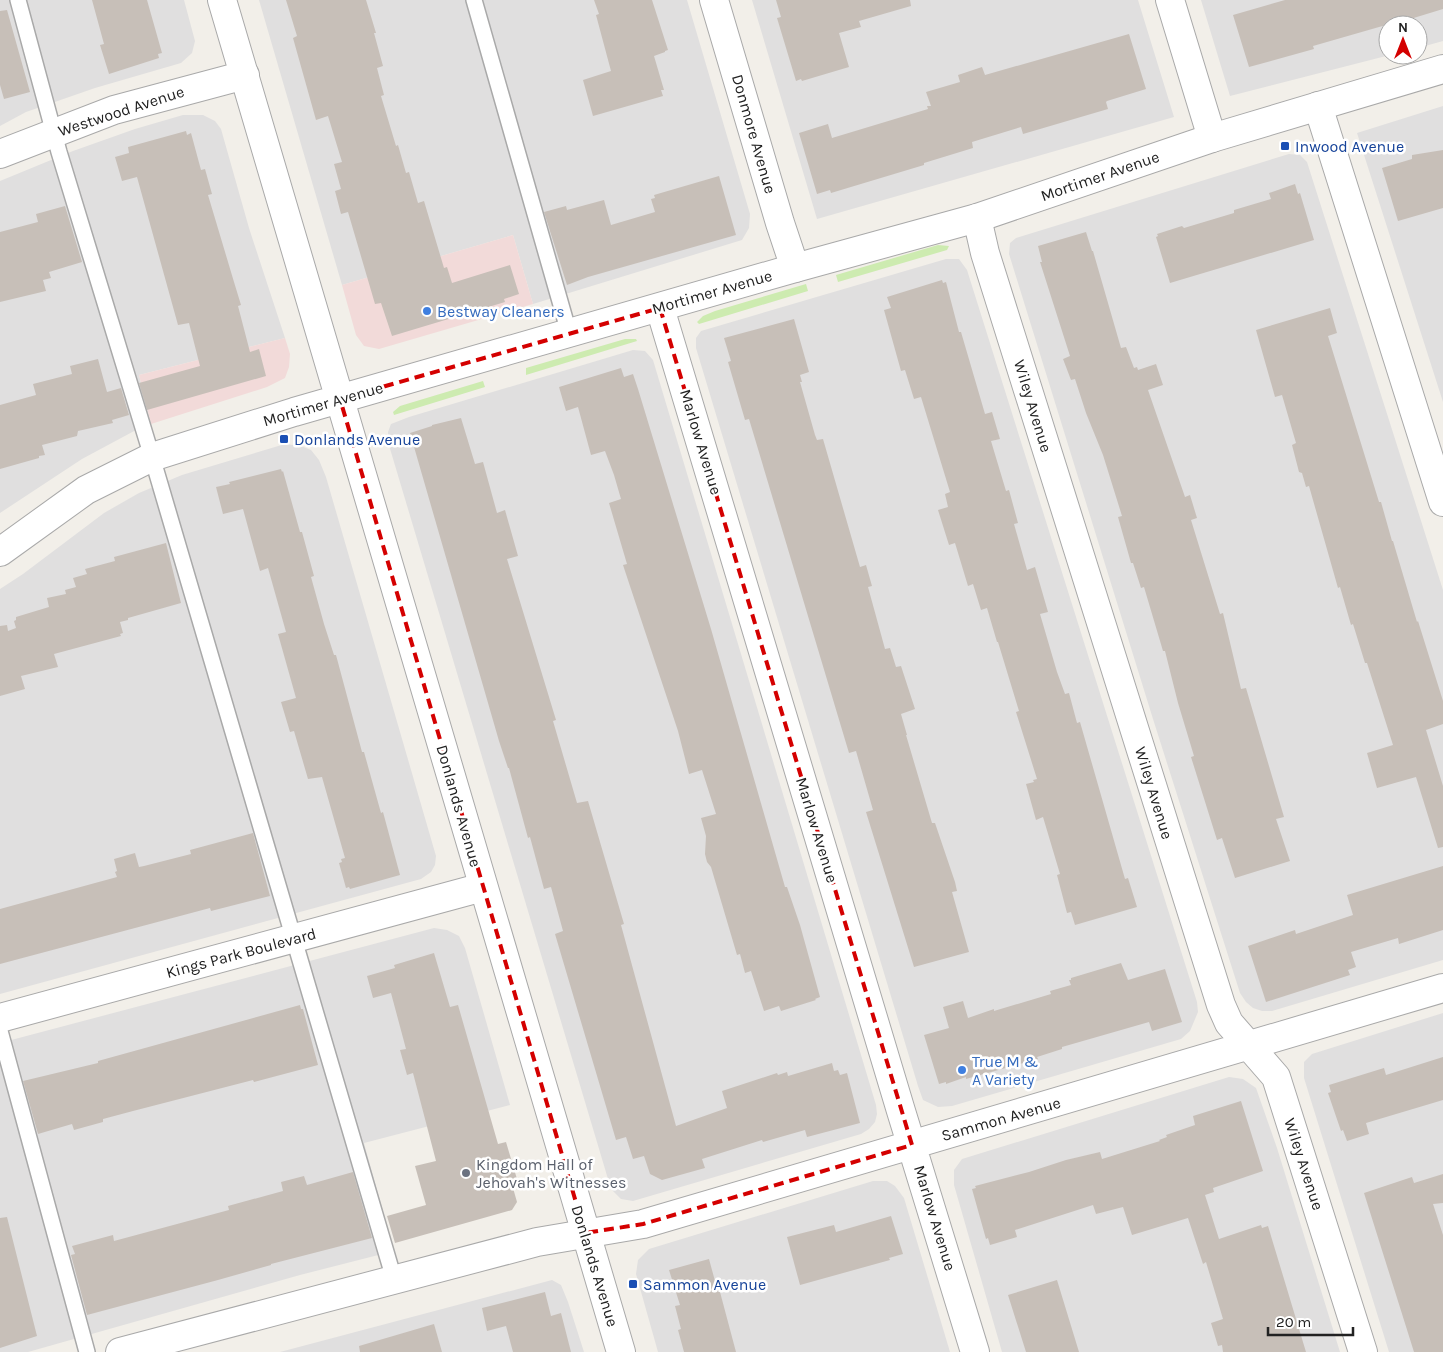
<svg xmlns="http://www.w3.org/2000/svg" width="1443" height="1352" viewBox="0 0 1443 1352" font-family="Karla,sans-serif">
<rect width="100%" height="100%" fill="#f2efe9"/>
<!-- residential -->
<path fill="#e0dfdf" d="M0,0H184L195,41L192,53L181,63L95,88L26,112L0,126Z
M259,0H687L750,214L749,228L742,240L533,304L513,235L342,285Z
M752,0H1138L1174,117L817,219Z
M1201,0H1443V41L1418,48V25H1388V55H1390L1230,96Z
M1443,106V402L1357,133Z
M183,115H203L215,121L221,129L249,228L285,338L139,375L151,424L136,430L82,459L0,513V181L73,151L135,129Z
M1289,154L1300,155L1307,162L1443,590V960L1272,1011H1262L1253,1008L1246,1002L1240,993L1153,719L1009,254L1010,243L1016,238Z
M946,259H959L967,270L1197,1002L1198,1012L1190,1031L1181,1039L952,1106L938,1107L923,1100L918,1086L696,348V338L701,331Z
M633,350L645,351L653,360L876,1105L877,1114L875,1122L869,1129L861,1134L633,1201L621,1199L611,1189L388,442V432L391,424L409,417Z
M285,444L301,446L311,450L319,460L326,477L436,856L435,865L431,872L421,879L0,994V589L23,574L104,513L139,493L182,475Z
M434,928L447,930L459,936L465,948L510,1105L364,1143L394,1251L300,1275L28,1352H0V1043Z
M1443,1013V1352H1389L1304,1078V1062L1312,1054Z
M1229,1077L1243,1079L1256,1088L1277,1148L1340,1352H1002L954,1185V1170L962,1159Z
M873,1181H887L895,1186L904,1198L950,1352H658L636,1274L638,1260L649,1249Z
M552,1280L561,1285L568,1302L584,1352H280Z"/>
<!-- commercial -->
<path fill="#f2dad9" d="M513,235L533,304L379,349L364,346L356,335L342,285Z
M285,338L290,354L289,367L285,378L267,387L151,424L139,375Z"/>
<!-- grass -->
<path fill="#cdebb0" d="M938,245L949,246L947,250L838,282L836,275Z
M806,284L808,291L699,324L697,322L703,316L715,311Z
M625,339H636L637,341L526,375V368Z
M483,381L485,387L394,415L393,412L400,406Z"/>
<!-- building -->
<path fill="#c7bfb8" d="M92,0H147L162,53L158,54L159,58L109,74L100,45L104,44Z
M286,0H366L376,33H374L383,66L377,68L384,95L381,96L396,146L398,145L406,173L409,172L418,203L424,201L444,268L447,267L452,283L510,265L519,294L504,299L505,302L392,336L381,303L375,304L348,212L341,214L335,191L341,189L334,164L342,162L328,116L316,120L293,38L297,36Z
M594,0H652L668,50L665,51V52L654,56L664,90H661L663,96L593,116L583,80L611,71L596,15L599,14Z
M776,0H910L911,6L859,21L861,27L839,33L849,67L802,81L801,79L796,81L777,18L781,17Z
M1285,0H1443V9L1407,20L1409,25H1386L1313,46L1314,49L1249,67L1233,15Z
M7,10L30,92L4,99L0,85V11Z
M1129,34L1146,89L1107,101L1106,102L1108,109L1023,134L1021,127L972,142L973,148L924,163V165L831,193L830,190L817,194L799,133L828,124L832,138L928,109L927,106H931L926,92L960,82L958,75L982,67L985,75Z
M186,131L187,135L191,133L201,170L205,169L212,194L208,195L234,282L241,305L238,306L250,352L259,349L266,376L147,410L139,383L200,366L189,323L178,325L137,177L122,181L115,157L129,153L128,147Z
M1443,150V208L1398,221L1382,168L1412,159V155Z
M719,176L736,235L588,277L567,285L544,212L566,206L567,210L604,200L611,225L655,212L651,199L655,198L654,195Z
M1295,184L1298,194L1300,193L1314,240L1170,283L1156,237L1158,236L1157,234L1182,226L1184,228L1234,213V210L1271,199L1269,193Z
M65,206L82,262L49,272L51,278L43,280L46,291L0,302V232L38,222L36,214Z
M1086,232L1092,251H1093L1121,348L1126,347L1134,368L1137,367L1138,370L1156,364L1163,385L1148,390L1185,497L1190,495L1197,518L1191,520L1220,614L1223,613L1241,689L1246,688L1284,817L1276,819L1290,861L1235,878L1222,838L1217,840L1191,757L1194,756L1178,703L1165,651H1163L1144,587L1141,588L1133,563H1131L1118,517L1122,516L1103,455L1086,413L1075,379L1071,380L1063,359L1070,356L1040,262H1042L1038,246Z
M942,280L943,283L946,282L959,332H961L985,414L992,412L1000,439L991,441L1006,491L1009,490L1018,523L1014,524L1027,570L1035,567L1048,612L1040,614L1057,672L1065,694L1069,693L1077,723L1080,722L1125,879L1128,878L1137,907L1075,925L1071,912L1067,913L1057,875L1060,874L1043,817L1036,820L1026,784L1034,782L1033,780L1037,779L1016,712L1019,711L998,642H997L987,608L981,610L973,584L968,586L955,543L949,545L938,510L948,507L945,494L950,492L921,397L914,399L905,370L901,371L884,310L891,308L887,297Z
M1330,308L1337,333L1328,336L1379,502H1381L1392,541H1393L1417,622L1418,621L1443,701V724L1426,730L1443,786V847L1438,848L1416,777L1377,788L1367,753L1393,745L1367,663H1365L1353,624L1351,625L1340,587L1338,588L1309,486L1306,487L1302,473L1299,472L1292,445L1296,443L1282,395L1275,397L1256,330Z
M794,319L809,372L800,375L802,382H800L815,435L817,440L823,439L860,567L866,565L872,586L868,587L885,649L890,648L896,667L901,666L915,709L901,714L907,735H906L932,823H935L955,882L957,891L952,892L969,952L914,967L866,812L873,810L856,751L849,753L749,419L745,420L728,362L731,361L724,338Z
M98,359L107,392L121,388L129,415L112,420L113,423L78,431L77,436L42,445L45,455L39,456V458L0,469V405L36,395L33,384L72,374L70,366Z
M621,368L624,377L633,374L638,389L711,629L785,887H787L800,925L820,997L815,999L816,1000L781,1011L779,1006L764,1011L751,971L745,973L740,954L737,955L711,867L707,862L705,854L706,836L701,818L716,814L702,770L689,774L678,731L623,565L627,564L609,503L621,499L614,475L605,451L591,455L578,407L566,411L559,387Z
M461,418L475,464L483,462L497,513L505,510L518,556L507,559L556,720L553,721L577,803L588,801L624,924L621,925L676,1126L727,1108L722,1091L777,1073L778,1075L787,1072L788,1076L832,1063L834,1071L838,1070L840,1075L847,1073L860,1123L807,1137L805,1130L763,1142L762,1140L702,1159L705,1168L662,1180L650,1174L644,1156L633,1159L626,1137L616,1140L555,934L563,931L551,887L544,889L530,837L528,838L509,768H508L499,741L410,433L432,426V425Z
M281,469L282,472L283,471L300,532H302L314,576L311,577L324,624L334,655H336L362,752H364L381,813L383,812L400,875L350,889L349,887L346,888L339,863L342,862L341,859L345,858L322,777L308,779L294,731L290,732L281,702L296,698L278,634L286,632L268,568L260,571L243,509L223,514L216,487L230,484L229,482Z
M166,543L181,603L128,618V620L120,622L123,633L120,634L121,636L54,654L58,667L21,676L25,689L0,696V626L7,625L8,631L16,628L14,621L16,620V617L49,607L47,598L66,594L65,590L76,587L73,578L87,574L85,569L115,561L114,557Z
M253,833L270,896L211,911L210,908L0,964V909L117,877L115,872L117,871L114,859L135,853L139,867L144,866L191,854L190,850Z
M1443,866V930L1399,944L1398,938L1351,952L1356,967L1348,970L1350,975L1266,1002L1248,946L1295,930L1296,934L1353,915L1347,895Z
M434,953L450,1007L458,1005L498,1144L506,1142L517,1179L511,1181L517,1202L512,1210L395,1243L387,1216L426,1205L415,1166L436,1161L413,1073L407,1075L400,1050L406,1049L391,993L373,998L367,976L395,968L394,965Z
M1121,963L1128,980L1165,969L1182,1022L1152,1031L1149,1022L1062,1047V1049L1037,1057L1038,1059L966,1079V1077L946,1084V1082L939,1084L924,1035L949,1028L943,1007L963,1001L968,1018L994,1009V1011L1051,994L1050,991L1071,985L1069,980H1071V978Z
M300,1005L301,1009H303L318,1065L254,1082L253,1080L133,1111L103,1119V1122L74,1130L72,1124L38,1134L23,1081L98,1063V1061Z
M1443,1057V1100L1366,1123L1369,1134L1347,1141L1343,1130L1341,1131L1328,1093L1331,1092L1329,1085L1384,1068L1386,1075Z
M1241,1101L1263,1171L1213,1188L1214,1192L1205,1195L1219,1239L1261,1225L1262,1228L1268,1226L1306,1352H1223L1222,1345L1218,1346L1211,1323L1223,1319L1206,1262L1203,1264L1188,1218L1132,1235L1123,1207L1096,1214L1093,1205L1015,1230L1017,1237L990,1245L988,1238L986,1239L972,1189L976,1188L975,1186L1029,1172L1066,1160L1100,1152L1102,1159L1160,1141L1159,1140L1167,1137L1166,1135L1195,1125L1193,1116Z
M353,1172L372,1238L271,1264V1265L218,1280L87,1315L71,1255L75,1254L72,1246L113,1235L114,1241L229,1210L228,1206L283,1191L281,1182L304,1176L307,1185Z
M1443,1174V1203L1433,1204L1443,1235V1352H1414L1364,1193L1412,1177L1414,1183Z
M891,1216L903,1254L889,1258L890,1260L800,1285L787,1237L834,1225L836,1232Z
M7,1217L37,1336L0,1348V1218Z
M709,1259L718,1292H720L736,1352H684L678,1330L681,1329L675,1306L680,1305L669,1270Z
M1057,1280L1079,1352H1026L1008,1295Z
M545,1292L551,1316L561,1313L571,1352H513L506,1326L487,1331L482,1308Z
M434,1324L442,1352H360L359,1346Z"/>
<g fill="none" stroke-linecap="round" stroke-linejoin="round">
<!-- service casing -->
<g stroke="#a9a9a9" stroke-width="18">
<path id="service" d="M18,0L59,152L152,457L394,1279
M474,0L569,333
M0,1031L87,1352"/>
</g>
<!-- minor casing -->
<g stroke="#a9a9a9" stroke-width="30">
<path id="minor" d="M714,0L780,223L795,268
M1170,0L1212,138
M1318,106L1443,502
M0,154L114,110L245,75
M977,218L985,253L1221,1005L1229,1023L1276,1077L1363,1352
M660,308L901,1111L975,1352
M0,1018L483,887
M120,1352L537,1242L643,1224L1443,988"/>
</g>
<!-- tertiary casing -->
<g stroke="#a9a9a9" stroke-width="30">
<path id="tertiary" d="M222,0L621,1352
M0,552L86,490L152,457L294,412L795,268L977,218L1212,138L1443,69"/>
</g>
<!-- service -->
<use href="#service" stroke="#fff" stroke-width="15"/>
<!-- minor -->
<use href="#minor" stroke="#fff" stroke-width="28"/>
<!-- tertiary -->
<use href="#tertiary" stroke="#fff" stroke-width="28"/>
</g>
<!-- marked area -->
<path fill="none" stroke="#d40000" stroke-width="4" stroke-dasharray="10 6" stroke-linejoin="round" d="M660,308L912,1145L643,1224L585,1233L340,399Z"/>
<!-- markers -->
<g fill="#1a4fb4" stroke="#fff" stroke-width="2">
<rect x="1280" y="141" width="10" height="10" rx="2.5"/>
<rect x="279" y="434" width="10" height="10" rx="2.5"/>
<rect x="628" y="1279" width="10" height="10" rx="2.5"/>
</g>
<g fill="#3f7fe0" stroke="#fff" stroke-width="2">
<circle cx="427" cy="311" r="5"/>
<circle cx="962" cy="1070" r="5"/>
</g>
<circle fill="#6b7280" stroke="#fff" stroke-width="2" cx="466" cy="1173" r="5"/>
<g text-anchor="middle" dominant-baseline="central" stroke-width="5" stroke-linejoin="round" paint-order="stroke">
<!-- street labels -->
<g font-size="16" fill="#222" stroke="#fff">
<text transform="translate(121 111) rotate(-18)">Westwood Avenue</text>
<text transform="translate(754 134) rotate(74)">Donmore Avenue</text>
<text transform="translate(1100 176) rotate(-19)">Mortimer Avenue</text>
<text transform="translate(712 292) rotate(-16)">Mortimer Avenue</text>
<text transform="translate(323 404) rotate(-16)">Mortimer Avenue</text>
<text transform="translate(1033 406) rotate(73)">Wiley Avenue</text>
<text transform="translate(701 442) rotate(73)">Marlow Avenue</text>
<text transform="translate(1154 793) rotate(73)">Wiley Avenue</text>
<text transform="translate(459 806) rotate(74)">Donlands Avenue</text>
<text transform="translate(817 830) rotate(73)">Marlow Avenue</text>
<text transform="translate(241 953) rotate(-15)">Kings Park Boulevard</text>
<text transform="translate(1001 1119) rotate(-16)">Sammon Avenue</text>
<text transform="translate(1304 1164) rotate(72)">Wiley Avenue</text>
<text transform="translate(935 1218) rotate(73)">Marlow Avenue</text>
<text transform="translate(595 1266) rotate(73)">Donlands Avenue</text>
</g>
<!-- transit labels -->
<g font-size="16" fill="#164399" stroke="#fff" text-anchor="start">
<text x="1295" y="146">Inwood Avenue</text>
<text x="294" y="439">Donlands Avenue</text>
<text x="643" y="1284">Sammon Avenue</text>
</g>
<!-- shop labels -->
<g font-size="16" fill="#366cbe" stroke="#fff" text-anchor="start">
<text x="437" y="311">Bestway Cleaners</text>
<text x="972" y="1061">True M &amp;<tspan x="972" dy="18">A Variety</tspan></text>
</g>
<!-- worship labels -->
<g font-size="16" fill="#5b616d" stroke="#fff" text-anchor="start">
<text x="476" y="1164">Kingdom Hall of<tspan x="476" dy="18">Jehovah's Witnesses</tspan></text>
</g>
</g>
<!-- north arrow -->
<g transform="translate(1403 40)"><circle r="24" fill="#ffffff" stroke="#a7a7a7"/>
<path d="M0-4L9 19L0 12L-9 19Z" fill="#d40000"/>
<text y="-8" font-size="14" font-weight="bold" text-anchor="middle" fill="#222222">N</text>
</g>
<!-- scale -->
<path d="M1268 1327v8h85v-8" fill="none" stroke="#222222" stroke-width="2.5"/>
<text x="1276" y="1327" font-size="15" fill="#222222" stroke="#ffffff" stroke-width="4" paint-order="stroke">20 m</text>
</svg>
